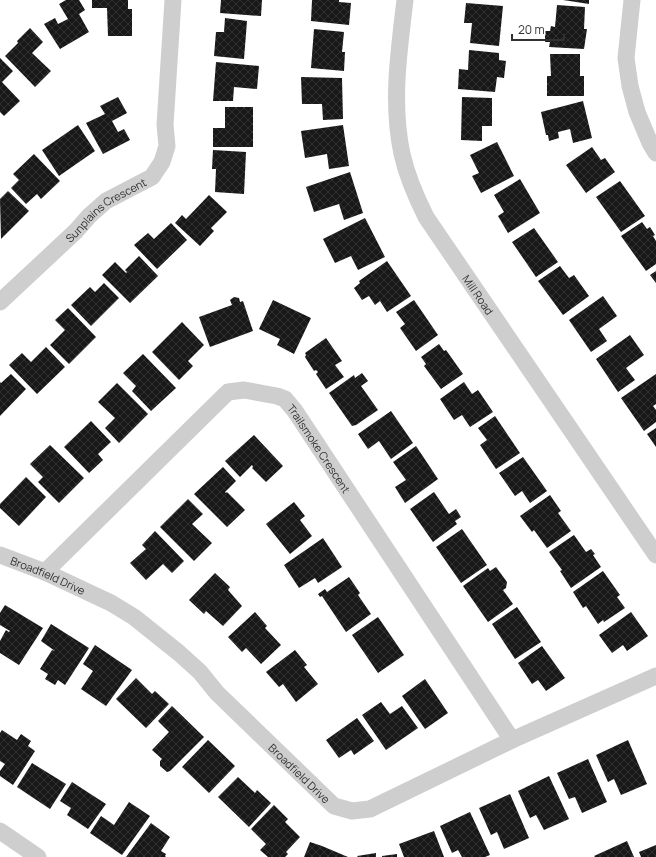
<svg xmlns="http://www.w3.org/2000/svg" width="656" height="857" viewBox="0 0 656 857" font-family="Manrope,sans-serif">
<defs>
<pattern id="building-cross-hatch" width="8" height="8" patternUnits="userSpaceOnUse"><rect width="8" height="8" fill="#181818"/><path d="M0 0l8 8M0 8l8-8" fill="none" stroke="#313131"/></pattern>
</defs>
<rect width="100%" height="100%" fill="#fff"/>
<!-- building -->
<path fill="url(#building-cross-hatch)" d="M66,0H79L85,10L79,14L89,32L60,49L44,24L55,18L58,24L68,19L59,4Z
M92,0H128V9H132V36H108L107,8H92Z
M221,0H262L261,16L220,13Z
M312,0H339V2L351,3L349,25L311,21Z
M563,0H589V4Z
M466,3L503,6L499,46L470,43L472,23H464Z
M557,5L585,7L584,29H587L584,49L549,47L550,42H545V31H550L551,26L555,27Z
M225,18L247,21L244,59L214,56L216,32H224Z
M30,28L43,42L32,53L51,71L35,87L5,56L18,43L17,41Z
M314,29L344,32L342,52H345L344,71L311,68Z
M469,50L499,53V60L506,61L504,78L497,77L495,92L458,89L459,69L468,70Z
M550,54H580V76H584V96H547V76H551Z
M0,58L13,71L2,82L20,101L4,116L0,112Z
M216,62L259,66L257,89L234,87L233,101H213Z
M301,77L342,78L343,119L323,120L322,104H302Z
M118,97L127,113L112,121L118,132L124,129L130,140L103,154L86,123L105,114L100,106Z
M462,97L492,98V126H482V141L461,140Z
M583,101L592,138L573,143L570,129L558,132L559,138L549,141L548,135H546L541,112Z
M225,107H253V147H213V128H225Z
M78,125L95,151L59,176L42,150Z
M343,125L349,166L329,169L327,154L305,158L301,131Z
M497,142L514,176L481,193L472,176L479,173L470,155Z
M592,147L601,160L605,158L615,172L586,193L566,165Z
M213,150L246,152L244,194L215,192L216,169H212Z
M34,154L60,181L41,199L37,194L26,204L11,188L19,180L13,174Z
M350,172L363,213L344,220L339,204L314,212L306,187Z
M520,179L540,213L508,233L498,216L504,212L494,195Z
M620,181L645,216L621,232L596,197Z
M8,191L29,211L1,239L0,199Z
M209,195L227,212L211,228L214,231L200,246L175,223L182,215L186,219Z
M365,218L385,257L358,270L351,256L335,263L323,239Z
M642,222L647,229L650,227L655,235L653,236L656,241V264L646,271L621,236Z
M171,223L187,240L157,269L134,245L148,233L154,239Z
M534,228L558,262L536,277L512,242Z
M139,256L158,276L130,303L102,275L115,262L126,273L127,272L125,270Z
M387,261L411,296L387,312L380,301L375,305L369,296L362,300L354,288L360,283L359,281Z
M560,266L569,278L574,275L589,296L563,315L538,281Z
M656,271V283L650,275Z
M104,283L119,298L91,326L71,305L90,287L95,292Z
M603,296L617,316L599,329L607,341L591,352L569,320Z
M234,297L239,298L240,302L243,301L253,331L210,347L199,317L232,305L230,300Z
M273,300L311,318L294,354L277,345L280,339L259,329Z
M414,300L438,335L416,351L400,328L405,324L396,312Z
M68,308L96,337L69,364L50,345L65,330L55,320Z
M182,322L204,345L188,361L193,366L179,380L152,352Z
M630,335L644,355L626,368L635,380L618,392L596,359Z
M326,338L342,361L335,365L344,377L326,389L316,374L318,372L316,370L314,371L305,357L306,355L305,353Z
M439,344L444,351L446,350L463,374L441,389L424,366L426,364L421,357Z
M46,347L65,367L37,394L9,365L22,353L31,362Z
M143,354L176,388L151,411L132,391L136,386L123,373Z
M362,373L368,381L361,386L378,410L356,425L352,426L329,393L354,375L355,378Z
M11,374L26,389L0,416V382L1,383Z
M656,374V404L653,406L656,410V422L644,431L621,398Z
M464,382L472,394L478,390L493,412L470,427L462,415L454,420L440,399Z
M117,383L148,414L119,443L105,428L115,418L98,402Z
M391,411L413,443L391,459L379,441L368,449L358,434Z
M495,416L520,453L496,469L480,445L487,440L478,428Z
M91,421L111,442L98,454L103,460L89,473L64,447Z
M656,428V447L647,434Z
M254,435L283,466L266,482L252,468L253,467L252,465L240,477L225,461Z
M50,445L84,478L59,503L38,482L43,477L30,464Z
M416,446L438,479L405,503L395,487L406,480L393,462Z
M523,457L547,491L530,503L522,491L515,496L499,473Z
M223,467L236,481L225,492L226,493L227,492L245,510L227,527L194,494Z
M26,477L46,497L19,526L0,508V504Z
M434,492L449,514L456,509L461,517L455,521L457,524L433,542L410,509Z
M550,495L561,511L558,513L571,531L547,548L534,530L532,532L520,516Z
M188,499L203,514L192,524L212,543L194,561L160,527Z
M294,502L305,516L300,520L312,536L290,554L266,524Z
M462,529L487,565L461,583L436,547Z
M155,531L184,561L172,573L163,564L146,580L130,563L146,549L142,545Z
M574,535L586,552L591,549L595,554L593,555L601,567L571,588L560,571L562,570L549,552Z
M323,538L342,567L318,583L315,578L299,588L284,565Z
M496,567L507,582L506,588L503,590L513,604L488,622L463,586L488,568L490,571Z
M603,571L620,595L617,597L625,608L604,622L603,620L598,624L586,606L583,608L573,592Z
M215,573L230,587L228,590L242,606L223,626L206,611L204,614L189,600Z
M349,577L360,593L358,595L371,614L346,632L322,596L320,597L318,594L325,589L327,592Z
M5,605L43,628L19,665L0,653V641L6,630L9,632L10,631L0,625V613Z
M517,607L541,642L515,659L492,624Z
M255,612L267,626L265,628L281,645L261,664L246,648L242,652L228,637Z
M631,612L648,636L627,651L623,645L612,653L599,635Z
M378,617L404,655L378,673L352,635Z
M51,624L89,648L65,685L58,680L55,685L45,679L48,674L40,669L52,650L55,651L41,641Z
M95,645L132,670L106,706L81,689L93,671L83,664Z
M542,646L565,678L546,691L538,680L532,684L518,663Z
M295,650L307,665L304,667L318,684L296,702L283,684L279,687L266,672Z
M136,678L152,694L155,691L169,704L146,728L116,699Z
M425,679L448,713L425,729L402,696Z
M381,702L390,714L402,706L418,728L386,750L362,715Z
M172,706L204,737L170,771L167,772L160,766V761L162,759L152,750L169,732L158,721Z
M357,718L374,741L354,755L351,750L339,758L326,740Z
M2,730L17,740L21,734L31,741L28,746L35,751L13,785L0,776V771L5,764L0,761V733Z
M208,740L235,766L209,793L182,767Z
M628,740L647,784L621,795L614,779L608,782L596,755Z
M588,759L607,802L582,813L575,797L569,799L557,773Z
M32,763L66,784L50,809L17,787Z
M549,776L569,819L544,830L536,815L530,818L518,791Z
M238,777L255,793L257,790L271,803L249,827L218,797Z
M72,782L106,804L88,829L67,815L71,808L60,801Z
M510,794L529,838L504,849L497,832L491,835L479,808Z
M129,802L150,816L122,855L90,833L101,816L114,825Z
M274,805L288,819L285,822L300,837L286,852L288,854L285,857H268L260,850L266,844L251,829Z
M470,812L490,855L485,857H462L458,850L452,853L440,826Z
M151,823L170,837L161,851L166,854L165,856L166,857H126Z
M434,831L444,857H404L399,844Z
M627,841L634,857H595L594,856Z
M310,842L322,846L348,857H304Z
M656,845V857H641L639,852Z
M376,853V857H358L357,856Z
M397,854V857H382V856Z"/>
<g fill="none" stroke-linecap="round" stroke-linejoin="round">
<!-- minor -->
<g stroke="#cecece" stroke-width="17">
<path id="s1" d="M405,0C399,51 391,103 402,154C407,176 416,197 426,217L656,555"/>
<path d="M632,0L626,58L630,86L637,112L650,143L656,153"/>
<path id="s2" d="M0,302L76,231L89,216L106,201L152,177L162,162L167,146L165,125L173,0"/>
<path id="s3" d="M0,555L45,572L111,603L134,617L179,653L200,672L217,693L334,806L352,811L370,809L512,740L656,676"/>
<path id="s4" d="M45,572L228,392L244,390L277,396L285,399L295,411L512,740"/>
<path d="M0,831L38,857"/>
</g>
</g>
<g text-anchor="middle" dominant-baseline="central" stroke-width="4" stroke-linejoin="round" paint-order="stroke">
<!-- street labels -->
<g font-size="11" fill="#313131" stroke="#fff">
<text stroke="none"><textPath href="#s2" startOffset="141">Sunplains Crescent</textPath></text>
<text stroke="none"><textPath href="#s1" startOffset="316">Mill Road</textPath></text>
<text stroke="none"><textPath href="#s4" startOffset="375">Trailsmoke Crescent</textPath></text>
<text stroke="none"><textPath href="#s3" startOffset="52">Broadfield Drive</textPath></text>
<text stroke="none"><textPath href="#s3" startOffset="376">Broadfield Drive</textPath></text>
</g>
</g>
<!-- scale -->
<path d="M512 34v6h52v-6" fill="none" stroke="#313131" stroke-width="2"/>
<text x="518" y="34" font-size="12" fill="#313131" stroke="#ffffff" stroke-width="3" paint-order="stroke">20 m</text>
</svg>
